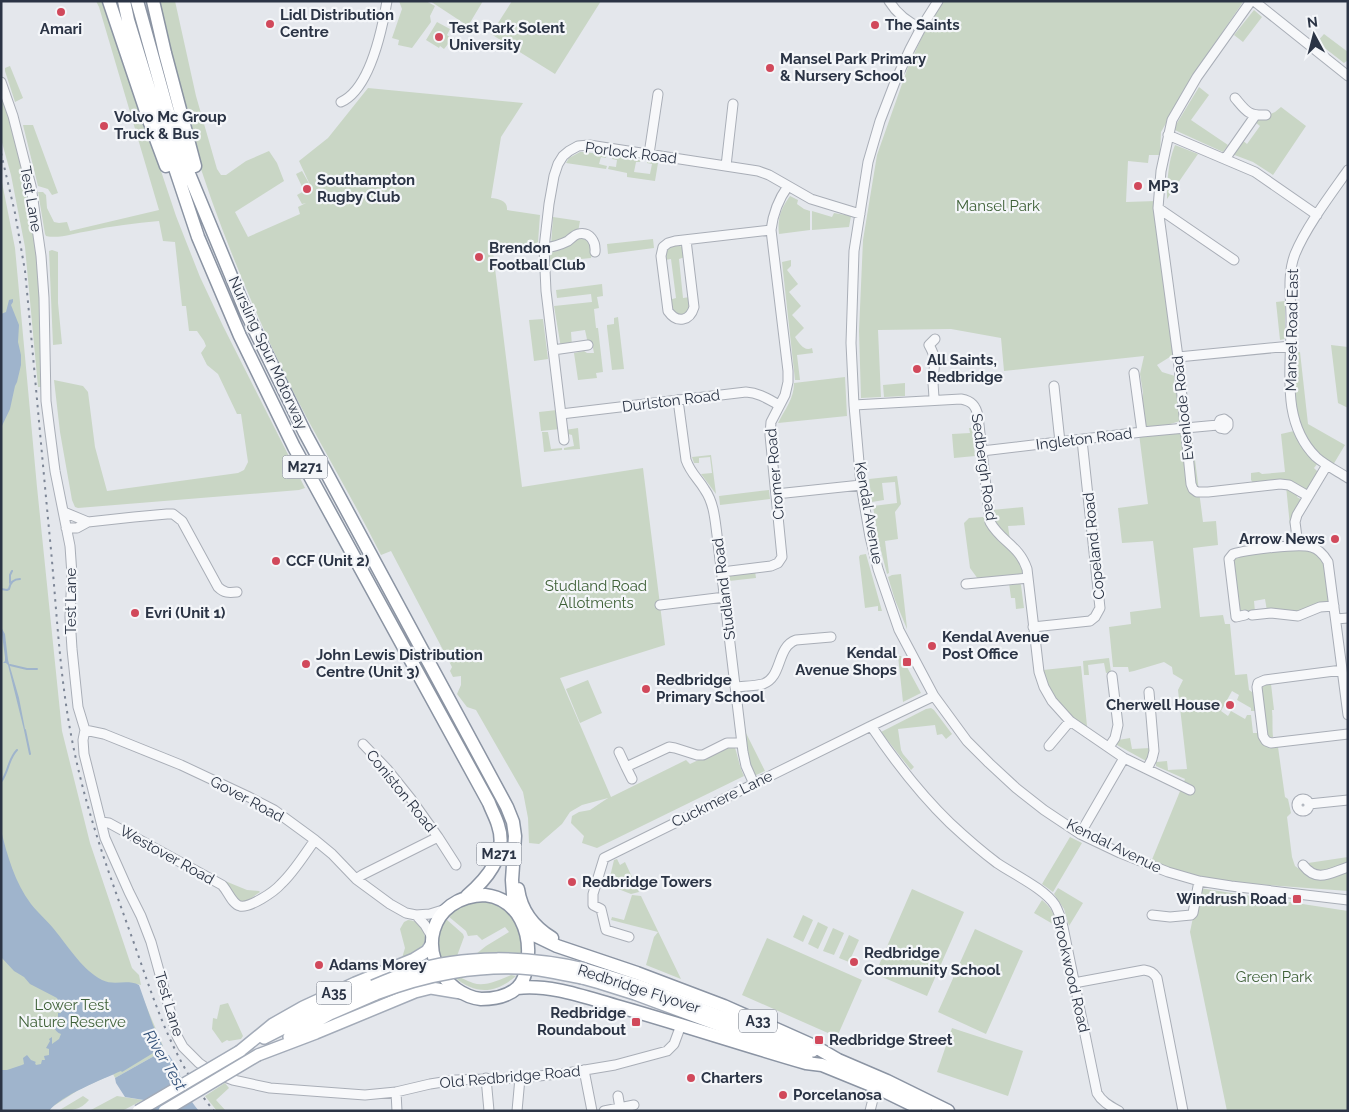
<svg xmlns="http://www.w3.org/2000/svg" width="1349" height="1112" viewBox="0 0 1349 1112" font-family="Raleway,sans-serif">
<rect width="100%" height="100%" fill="#e4e7ec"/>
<!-- green -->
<path fill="#c9d6c5" d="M96,1H103L141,118L161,171L176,216L200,277L223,326L305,488L299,490L78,508L75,507L72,500L60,432L54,380L83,386L88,392L95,447L107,491L238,473L244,470L248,462L241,414H237L218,374L207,365L201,353L206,346L204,341L197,331H189L186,306H182L175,242L163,241L159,221C135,223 112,226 89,231C75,233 59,239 46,236L45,234L38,192H43L46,195L47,208L54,222L59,223L67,222L70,231L159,210L99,7Z
M156,1H175L196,96L217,169L221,175H226L246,161L269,151L277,163L284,181L235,212L248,237L300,214L298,207L306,203L302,204L297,195L304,191L296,174L302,171L311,187L299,161L328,138L368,88L523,103L501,137L491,198C498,199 508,200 507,210L540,215L538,242L533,246L506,249L497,247L493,252L522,487L643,468L665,645L560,678L611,797L686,760L690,764L730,745H734C738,755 739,766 744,776L597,848L582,843L584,836L571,823L572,816L579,812L590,810L608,798L582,805L570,812L562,824L539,844L529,843L528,818L523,792L476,710L467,707L457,694L461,685V676L453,677L450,671L452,667L391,551L381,555C349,491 311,430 280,365C247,294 216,219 193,144C179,97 169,49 156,1Z
M399,1H426L435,6L430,16L431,22L412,48L398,45L399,40L392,38L402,9Z
M430,1H483L468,26Z
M512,1H601L555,74L491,34Z
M942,1L1243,2L1194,74L1161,132L1160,155H1149L1148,163L1128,161L1126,202L1156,201V212L1173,355L1157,365L1162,372L1175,376L1173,386L1180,402V421L1161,427L1146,426L1141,409L1143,393L1140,374L1144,356L1004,371L1001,338L951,329L878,330L881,397L861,398L859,331L863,240L877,155L908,67L922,37Z
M1254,10L1262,17L1243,42L1234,35Z
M437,22L450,29L447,35L452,39L444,49L440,46L439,48L426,40Z
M1324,34L1348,52V60L1344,63L1317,42Z
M10,66L23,98L15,102L5,71V68Z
M1199,87L1209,95L1191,120L1228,145L1223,152L1179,132L1175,130L1174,128Z
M1,89L21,154L33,220L40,289L42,387H38L25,247L11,175L1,139Z
M1281,107L1306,126L1273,175L1253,162L1232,154L1242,140L1247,144L1260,126L1255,122L1256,121L1275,112Z
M23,125H33L58,193L52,195L48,189L38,186Z
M1175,145L1198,154L1167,199C1167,181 1168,162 1175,145Z
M580,152H585L606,155V158L601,157L599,164L607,166L606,169L566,163L569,158Z
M613,156L641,160L640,162H636L634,172L650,174L652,164L647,163V161L658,163L655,181L627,177V173L608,169L609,166L616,167L617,160L612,159Z
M1,177L15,248L37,487L62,731L90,843L132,968L139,975L141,985L137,984L163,1046L161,1048L163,1051L115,1078L113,1074L80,1089L49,1109V1111H1Z
M790,196L798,200L797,204L804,209L810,211V230L779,234C777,219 781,208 790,196Z
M812,211L832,217L834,213L851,216L849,227L812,230Z
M553,217L580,221L578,232L574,230L565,237L551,245Z
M582,238C589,241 590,245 591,253H592L591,258L550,262V250C562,254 571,241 582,238Z
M653,239L654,248L608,254L607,244Z
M675,244L682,247L685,257L679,259L683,298L690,297L691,302L688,314L678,316L673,313L669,300L676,298L671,259L665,260C665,250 667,248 675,244Z
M52,250L58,252V303L62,344L53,345L49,251Z
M791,260V266L787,270L798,284L789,292L801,306L792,315L804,328L795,337C799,343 804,352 812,348L813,353L797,355L800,380H795L782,262Z
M602,284L603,296L597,297L599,308L594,309L596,328H598L603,372L596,373L597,378L578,380L574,353L584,351L587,353H594L592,343L588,344L585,330L571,332L572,346L561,348L554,306L592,302L591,294L557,298L556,290Z
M1285,301V339L1280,340L1276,302Z
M618,317L624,369L612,370L607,327V325L614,324V318Z
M543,319L548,359L534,361L529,320Z
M1331,345L1348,347V408L1338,403Z
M1294,352H1300L1308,424L1345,445L1333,465L1319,454L1309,444L1298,421L1292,388Z
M845,377L847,416L778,423C785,409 794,399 794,383Z
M905,383V396L884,397L883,385Z
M557,410L560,429L541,431L539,412Z
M578,428L580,449L564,450V448L574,446L572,435L568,434L565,430Z
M969,428H972L975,456L954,458L952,434L970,433Z
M1191,429L1203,522L1216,521L1218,545L1193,548L1200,617L1223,615L1225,624H1230L1235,675L1247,674L1249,690L1255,694L1256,711H1251V708L1237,700L1239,695L1232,691L1221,711L1228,716L1231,711L1245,719L1247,715H1251L1253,733H1259C1262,746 1264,747 1278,747L1285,797L1288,799L1291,813L1287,817L1292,857L1295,866L1305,873L1348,870V891L1228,882L1167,869L1151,862L1185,779L1156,766V762L1167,761L1168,770L1187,769L1178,690L1183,680L1173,674L1172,667L1164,662L1134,671L1129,672L1128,667H1113L1109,627L1131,624L1130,612L1161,608L1153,541L1122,543L1118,508L1148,504L1139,434Z
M1294,431L1318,463L1314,468L1318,472L1306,492L1292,482L1286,480L1254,484L1251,480V473L1259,472L1262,474L1285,472L1281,434Z
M542,432H548L551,449L562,448V450L544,452Z
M711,455L716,494L701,474L712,473L710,457L699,458V463H694L692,457Z
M897,476L901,504L895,512L898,539L885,541L889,573L887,574L878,539L873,506L897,503L895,482L882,483L884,500L872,502L869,479Z
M1286,486L1299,494L1297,497L1302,500L1292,526H1290Z
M769,490L770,499L720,505L719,496Z
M1023,507L1025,525L1008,526L1010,540C998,530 994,526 992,510Z
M983,517L1011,547L1024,569L1023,576L978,579L970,568L964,523L969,518Z
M1297,547L1315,552L1326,563L1329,601L1325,604L1297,613L1267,611L1265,599L1254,601L1255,612L1243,613L1239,611L1233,560L1235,556Z
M866,554L882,611H878V606L865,608L859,557L860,555Z
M755,571L756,578L729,581L728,575Z
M901,574L907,628V629L895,600L888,577L892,575Z
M1009,583H1020L1021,585L1024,608L1016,609L1015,598H1011Z
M898,656H901L921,693L903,702Z
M1109,658L1111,672L1106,673L1104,663L1088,665L1089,675H1084L1083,661Z
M1081,666L1087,726L1085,728L1070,717L1051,695L1043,670Z
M588,680L602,713L580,723L566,689Z
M1271,684L1274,710H1272C1273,719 1272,727 1273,737L1267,738L1260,686Z
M931,708L934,710L952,734L946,739L942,734L937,735L935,725L898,729L901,750L903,754L914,767L911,770L881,732L926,709Z
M744,729L765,771L754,776L746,757Z
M1130,738L1132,749L1150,748L1151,755L1148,762L1117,745V742L1118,740Z
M1070,837L1082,843L1053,892L1042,884Z
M1348,857V865L1326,873L1310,868L1308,863Z
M617,859L620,865L625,862L639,892L631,894L608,885L614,860Z
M225,881L247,890L259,891L260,892C255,895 250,900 245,902C236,904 229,887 225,881Z
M1058,888L1083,903L1069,926L1064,909L1054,894Z
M1199,888L1348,911V1111H1227L1190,932Z
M912,889L964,912L927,996L875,974Z
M632,895L641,896L681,979L646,965L654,937L658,932L611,920L612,917L624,920Z
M1042,900C1052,908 1055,915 1058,927L1034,913Z
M479,901C509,903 521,926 522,954H476L486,946L509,932L505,927L482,940L477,935L468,936L466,931L448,916C456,907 467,903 479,901Z
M803,915L813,920L803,942L793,937Z
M446,919L463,934L464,937L457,956L441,959C435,943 439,934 446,919Z
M408,920C422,920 431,938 420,949C416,954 408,956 402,958L405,948L400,929L404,922Z
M818,922L828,927L818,949L808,944Z
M833,928L844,933L834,955L823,951Z
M975,929L1023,951L986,1034L938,1012Z
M849,935L859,940L849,962L839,958Z
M767,938L862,980L837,1037L742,995Z
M511,975L516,976C495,994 476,995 454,977C461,976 466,981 473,983C485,987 499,980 511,975Z
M228,1003L243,1036L241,1039L229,1041L227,1040L222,1043L212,1029L213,1018L217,1019L220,1005Z
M952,1028L1023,1051L1008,1096L937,1072Z
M225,1083L229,1088L216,1100L226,1111H217L205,1096Z
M83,1096L89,1100C81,1110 70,1111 58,1111Z
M117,1096L143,1100L122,1111H89Z"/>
<!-- water -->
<path fill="#9fb4cc" d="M13,299V302L11,305L19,325L18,342L21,355V365L17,382L15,386L10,409L1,428V314L6,312L9,300Z
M1,627L5,634L8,660L19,698L25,729L24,730L8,665L6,663H3L5,661V657Z
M1,830C7,855 15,883 31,904C39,914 49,922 57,933C70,949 83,970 102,980C114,986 127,979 139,985L153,1025L163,1047L122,1072L121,1071C103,1079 60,1096 49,1111H1V1070H7L22,1065L24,1064L23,1058L27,1055L31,1060L36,1062L35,1063L36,1065L41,1064L42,1060H45L44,1056L49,1055V1049L46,1048L50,1041L49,1039L52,1037V1044L59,1039L61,1034C54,1032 54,1024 48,1021L42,1023L49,1018H58V1013H61V1006L57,998L30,984L24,977L14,971L1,957Z
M163,1051L165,1055H169C172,1060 177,1066 179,1072C183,1086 190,1101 199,1111H152L144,1100L125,1097L116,1083L115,1078Z"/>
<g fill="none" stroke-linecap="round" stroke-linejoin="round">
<!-- stream -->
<path stroke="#9fb4cc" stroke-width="2" d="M10,583V575L12,571
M1,589L7,590L9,589C10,583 13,579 20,579
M10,665L27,669H37
M25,730L30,754
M1,782C9,771 8,759 17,750"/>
<!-- minor casing -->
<g stroke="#a9aeb7" stroke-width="11">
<path id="minor" d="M889,1C897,14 907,22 921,28
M938,1L921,28L910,49L895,82L880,121L868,162L854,251L851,343L854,405L861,485L870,537L878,569L899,630L934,696L967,741L989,763L1016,788L1044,810L1080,834L1120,853L1168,872L1199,881L1231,886L1348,900
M1251,1L1197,77L1172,120L1161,171L1158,208L1178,357L1191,484L1193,489L1197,492H1208L1280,484L1289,485L1308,496
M1254,1L1348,76
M1,82L13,116L26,167L31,186L41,256L44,298L46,401L55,471L70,546L72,575L70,617L72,649L78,707L85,730L83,740L84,754L105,838L129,892L141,916L151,942L177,1036L183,1047L199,1063L212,1072L233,1080L270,1088L365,1095L396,1092L430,1084L456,1080L520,1078L567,1073L615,1065L667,1051L674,1044L681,1025
M1235,98C1246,111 1248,116 1266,115
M341,102C370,89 382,30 387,1
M1168,135L1255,172L1317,215
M649,154L658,94
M1225,159L1255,116
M726,166L733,104
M1348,170C1331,194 1306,227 1295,254C1286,277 1292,303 1291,326C1291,371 1281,422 1316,457C1325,465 1337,471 1348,478
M1158,208L1234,260
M686,240L694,307C690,321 677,324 668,311L661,256L663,247L668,243L675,241L771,230
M544,248C553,247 560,245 568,241C571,239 574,235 578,234C590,231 596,242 595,252
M553,350L588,345
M1178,357L1291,346
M1134,373L1142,432
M1054,386L1060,442
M678,400L686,460C691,474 698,478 705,490C714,503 715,520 717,535L743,752L746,766L754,784
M934,400C934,394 933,387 933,380C934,363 938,361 929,345L935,339
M854,405L961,399C972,401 976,406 978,416L990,522C1001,542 1019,545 1027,569L1039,672L1044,687L1052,701L1070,721L1124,758L1190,790
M561,414L746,392C759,393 768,399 779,405
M564,440L546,291L544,248L549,204L554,176L558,164L563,156L569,151L578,146L589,145L758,171L769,175L811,199L860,214
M982,451L1142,432L1218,425L1220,420L1224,419L1228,422V426L1225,429L1220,428L1218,425
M776,494L861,485
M64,512L88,522
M66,528H77L88,522L134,517L167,514H173L182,521L218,587C224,593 229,593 237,592
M1298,545L1295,522L1297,515L1327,465
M722,572L771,566L778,563L782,557L770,435L771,422L785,395L788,382V371L771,230C773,213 778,200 788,186
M966,584L1028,578
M660,605L725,597
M1245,615L1236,617L1229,559L1233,554C1246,550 1299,543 1311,547C1319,549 1324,555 1328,562L1348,715
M1252,615L1271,613L1298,616L1320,607L1334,606
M1336,619L1348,618
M1033,627L1090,621L1095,617L1100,608L1082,440
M1342,670L1265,680L1258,683L1257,687L1263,736L1266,741L1271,743L1348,734
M735,687C744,686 754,686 763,684C783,677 776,647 796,640L831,637
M871,726C894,760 920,794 950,823C965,837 981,851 997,863C1013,874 1045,889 1055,905C1059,912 1061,919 1063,927L1097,1093C1102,1102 1110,1106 1119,1111
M85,730L104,734L181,765L247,796L274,810L315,840L332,854L356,879L390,904L406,913L416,915L430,914L446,909
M1049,746L1070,721
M1109,747L1115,738L1118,725L1112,676
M619,752L626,767L669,747L675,748L697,755H703L727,743H742
M626,767L632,779
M1147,769L1152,759L1154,751L1149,692
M1297 805a6 6 0 1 1 12 0a6 6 0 1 1-12 0Z
M1309,804L1348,800
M101,822L109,823L222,885C228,891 232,904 240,906C250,908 274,892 281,884C294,872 304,855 315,840
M1080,834L1124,758
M438,837L456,865
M1303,865C1317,883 1330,873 1348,867
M356,879L362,875L438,837L411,799L387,769L363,744
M416,915L425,925L432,937
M1152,915L1170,917L1191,915L1193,913L1199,881
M629,937L606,930L601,909L593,905V894L604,858L871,726L934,696
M1074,983L1144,970C1150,971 1153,972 1157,978L1183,1111
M584,1070L592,1111
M486,1078L489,1111
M396,1092L397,1111
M618,1096L620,1108
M517,1111L520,1078
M604,1111L634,1105
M870,1111L876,1087"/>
</g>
<!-- major casing -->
<g stroke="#a3abb8" stroke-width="14">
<path id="major" d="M585,969L637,985L813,1051
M582,978L600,983L635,994L807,1058
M289,1037L330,1014L376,994
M264,1038L325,1007L373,986
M240,1051L273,1024L303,1007L355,983L414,959L427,951L432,943
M258,1055L316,1033L415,992L431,988L461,993"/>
</g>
<!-- highway casing -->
<g stroke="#8b94a3" stroke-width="15">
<path id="highway" d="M109,1L150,123L166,166
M124,1L128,20L154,105L198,237L240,336L294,447L489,803C492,811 496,818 498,825C508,854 488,878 467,896
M137,1L168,112L187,169L246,312L305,433L507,807L513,822L515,836L512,880L514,909
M153,1L165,53L195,166
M518,889C521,910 534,927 552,938
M485,895C519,899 532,933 527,964C526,972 523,983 517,988C507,997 493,999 481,999C472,998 463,994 456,989C414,956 429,896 485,895Z
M526,931L557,946L637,973L724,1006L814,1046L838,1060L887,1081L948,1111
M517,988C552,984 587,998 620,1007C683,1025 744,1045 806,1063L822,1065L876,1087L925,1111"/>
</g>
<!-- minor -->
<use href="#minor" stroke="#f7f8fa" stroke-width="9"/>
<!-- major -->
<use href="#major" stroke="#fff" stroke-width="11"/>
<!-- highway -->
<use href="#highway" stroke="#fff" stroke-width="12"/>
<!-- rail -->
<path stroke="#7d8696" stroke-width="2" stroke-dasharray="2.5 5" stroke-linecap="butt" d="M1,153L15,213L25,271C34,364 42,457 51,550C57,615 60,681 73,745C87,815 111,879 135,946C156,1006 173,1061 214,1111"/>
<!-- major-bridge casing -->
<g stroke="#a3abb8" stroke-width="14" stroke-linecap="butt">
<path id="major-bridge" d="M373,986C385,981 397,976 409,972C465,954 528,956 585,969
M376,994C424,975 480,964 532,969C549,971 565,975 582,978
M138,1111L240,1051
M164,1111L258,1055"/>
</g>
<!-- major-bridge -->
<use href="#major-bridge" stroke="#fff" stroke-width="11"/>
</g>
<!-- markers -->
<g fill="#d1495b" stroke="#f4f6f9" stroke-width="2">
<circle cx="61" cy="12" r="5"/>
<circle cx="270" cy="24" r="5"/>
<circle cx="875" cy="25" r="5"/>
<circle cx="439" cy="37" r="5"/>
<circle cx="770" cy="68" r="5"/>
<circle cx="104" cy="126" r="5"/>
<circle cx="1138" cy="186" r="5"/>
<circle cx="307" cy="189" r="5"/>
<circle cx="479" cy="257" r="5"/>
<circle cx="917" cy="369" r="5"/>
<circle cx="1335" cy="539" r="5"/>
<circle cx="276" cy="561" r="5"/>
<circle cx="135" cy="613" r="5"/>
<circle cx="932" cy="646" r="5"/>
<rect x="902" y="657" width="10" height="10" rx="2.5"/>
<circle cx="306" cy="664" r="5"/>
<circle cx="646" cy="689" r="5"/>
<circle cx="1230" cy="705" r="5"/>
<circle cx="572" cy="882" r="5"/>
<rect x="1292" y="894" width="10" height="10" rx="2.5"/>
<circle cx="854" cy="962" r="5"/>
<circle cx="319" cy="965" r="5"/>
<rect x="631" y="1017" width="10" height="10" rx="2.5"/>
<rect x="814" y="1035" width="10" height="10" rx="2.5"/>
<circle cx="691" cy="1078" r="5"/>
<circle cx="783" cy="1095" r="5"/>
</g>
<g text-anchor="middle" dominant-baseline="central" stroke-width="4.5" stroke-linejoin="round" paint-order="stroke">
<!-- shield labels -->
<g fill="#f4f6f9" stroke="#676e7b" stroke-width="1">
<rect x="282.5" y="455.5" width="45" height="23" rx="4"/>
<rect x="476.5" y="842.5" width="45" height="23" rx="4"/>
<rect x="316.5" y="981.5" width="35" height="23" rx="4"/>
<rect x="739" y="1009.5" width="38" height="23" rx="4"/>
</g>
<g font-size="14" font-weight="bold" fill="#2b3445">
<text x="305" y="467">M271</text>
<text x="499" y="854">M271</text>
<text x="334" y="993">A35</text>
<text x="758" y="1021">A33</text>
</g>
<!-- poi labels -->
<g font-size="15" font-weight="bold" fill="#2b3445" stroke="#f4f6f9" text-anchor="start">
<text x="280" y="15">Lidl Distribution<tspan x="280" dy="17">Centre</tspan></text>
<text x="885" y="25">The Saints</text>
<text x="449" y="28">Test Park Solent<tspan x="449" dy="17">University</tspan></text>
<text x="61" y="29" text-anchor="middle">Amari</text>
<text x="780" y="59">Mansel Park Primary<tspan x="780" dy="17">&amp; Nursery School</tspan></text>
<text x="114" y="117">Volvo Mc Group<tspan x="114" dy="17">Truck &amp; Bus</tspan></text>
<text x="317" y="180">Southampton<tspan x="317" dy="17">Rugby Club</tspan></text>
<text x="1148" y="186">MP3</text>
<text x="489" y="248">Brendon<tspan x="489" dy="17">Football Club</tspan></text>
<text x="927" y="360">All Saints,<tspan x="927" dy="17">Redbridge</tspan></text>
<text x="1325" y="539" text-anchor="end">Arrow News</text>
<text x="286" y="561">CCF (Unit 2)</text>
<text x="145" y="613">Evri (Unit 1)</text>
<text x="942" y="637">Kendal Avenue<tspan x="942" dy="17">Post Office</tspan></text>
<text x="897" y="653" text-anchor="end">Kendal<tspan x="897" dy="17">Avenue Shops</tspan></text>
<text x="316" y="655">John Lewis Distribution<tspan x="316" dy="17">Centre (Unit 3)</tspan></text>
<text x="656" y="680">Redbridge<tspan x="656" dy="17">Primary School</tspan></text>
<text x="1220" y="705" text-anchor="end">Cherwell House</text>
<text x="582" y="882">Redbridge Towers</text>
<text x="1287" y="899" text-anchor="end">Windrush Road</text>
<text x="864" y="953">Redbridge<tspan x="864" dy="17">Community School</tspan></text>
<text x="329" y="965">Adams Morey</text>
<text x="626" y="1013" text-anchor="end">Redbridge<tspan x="626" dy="17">Roundabout</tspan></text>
<text x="829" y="1040">Redbridge Street</text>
<text x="701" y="1078">Charters</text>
<text x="793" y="1095">Porcelanosa</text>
</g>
<!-- street labels -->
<g font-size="15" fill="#2b3445" stroke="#f4f6f9">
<text transform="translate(631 153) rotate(7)">Porlock Road</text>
<text transform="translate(31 199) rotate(80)">Test Lane</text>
<text transform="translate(1292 330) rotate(-89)">Mansel Road East</text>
<text transform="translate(268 353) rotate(65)">Nursling Spur Motorway</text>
<text transform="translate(671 401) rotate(-7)">Durlston Road</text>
<text transform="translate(1183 408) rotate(-96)">Evenlode Road</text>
<text transform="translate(1084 439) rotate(-7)">Ingleton Road</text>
<text transform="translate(984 467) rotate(82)">Sedbergh Road</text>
<text transform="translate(775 474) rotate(-95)">Cromer Road</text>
<text transform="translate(869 513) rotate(80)">Kendal Avenue</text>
<text transform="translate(1094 546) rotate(-96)">Copeland Road</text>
<text transform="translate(724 589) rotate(-97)">Studland Road</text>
<text transform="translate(71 601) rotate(-90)">Test Lane</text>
<text transform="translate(401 791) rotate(51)">Coniston Road</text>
<text transform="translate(247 799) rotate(28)">Gover Road</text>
<text transform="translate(722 799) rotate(-26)">Cuckmere Lane</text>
<text transform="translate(1114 846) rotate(26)">Kendal Avenue</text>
<text transform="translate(167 855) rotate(29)">Westover Road</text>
<text transform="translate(1071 974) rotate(77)">Brookwood Road</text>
<text transform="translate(639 989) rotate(18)">Redbridge Flyover</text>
<text transform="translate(169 1004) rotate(73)">Test Lane</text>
<text transform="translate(510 1077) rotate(-5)">Old Redbridge Road</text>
</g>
<!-- park labels -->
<g font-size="15" fill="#3f6138" stroke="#f4f6f9">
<text x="998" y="206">Mansel Park</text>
<text x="596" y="586">Studland Road<tspan x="596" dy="17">Allotments</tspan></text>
<text x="1274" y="977">Green Park</text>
<text x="72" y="1005">Lower Test<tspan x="72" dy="17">Nature Reserve</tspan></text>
</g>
<!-- water labels -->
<g font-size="16" font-style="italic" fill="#34527a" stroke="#f4f6f9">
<text transform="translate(165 1060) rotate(59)">River Test</text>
</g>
</g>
<!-- border -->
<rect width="1349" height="1112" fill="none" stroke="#2b3445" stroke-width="5"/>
<!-- north arrow -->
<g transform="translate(1314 35) rotate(353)" stroke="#f4f6f9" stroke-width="4" paint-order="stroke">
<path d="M0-4L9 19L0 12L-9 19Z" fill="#2b3445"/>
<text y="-8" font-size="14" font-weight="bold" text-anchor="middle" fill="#2b3445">N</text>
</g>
</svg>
